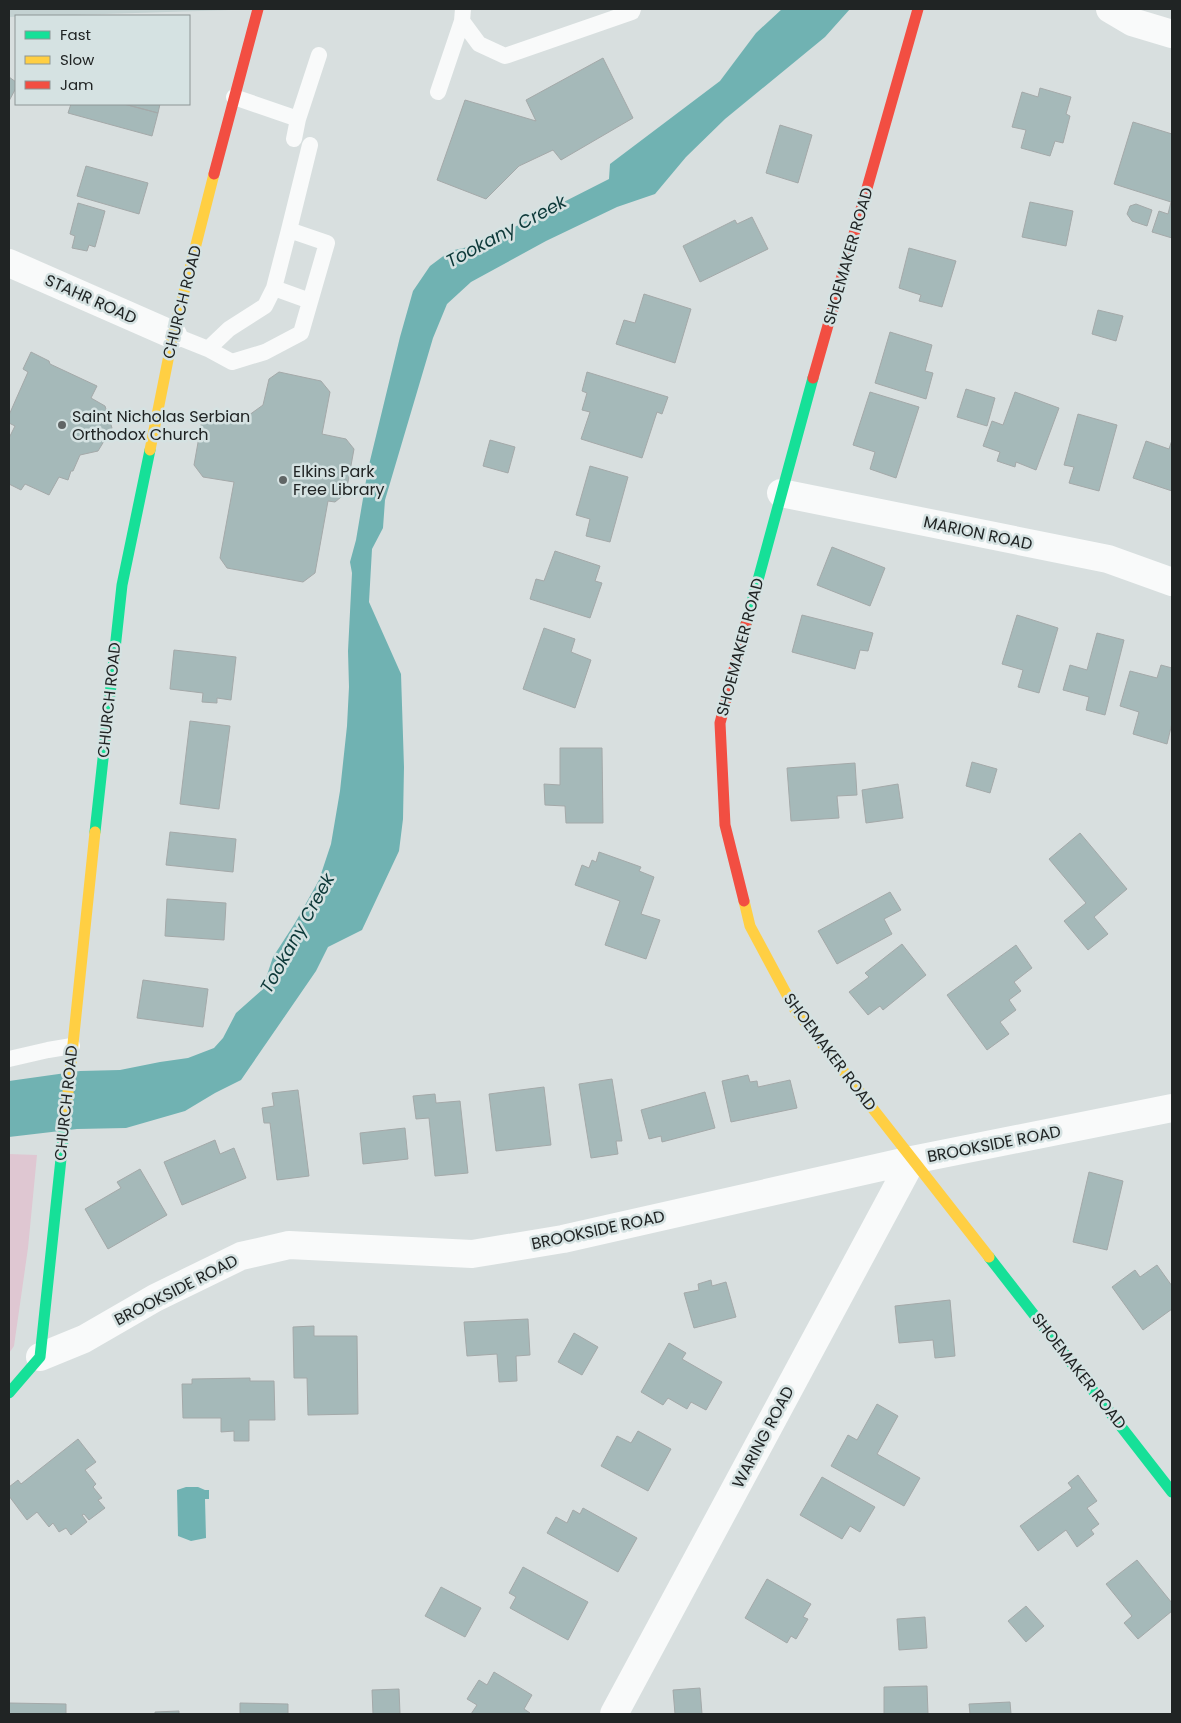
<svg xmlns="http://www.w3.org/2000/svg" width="1181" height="1723" viewBox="0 0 1181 1723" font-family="Poppins,sans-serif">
<rect width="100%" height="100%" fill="#d8dfdf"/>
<!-- built -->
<path fill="#c4d2d2" d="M9,9H231V10L9,17Z"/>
<!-- green -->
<path fill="#dfc7d2" d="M9,1154L37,1155L28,1248L14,1346L9,1353Z"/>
<!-- water -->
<path fill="#70b2b2" d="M782,9H850L825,37L725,119L686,157L655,194L617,207L546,241L471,282L447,304L433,338L385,500L383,528L372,549L369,602L401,674L404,767L403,819L399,851L362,930L328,947L316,971L241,1080L215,1093L185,1111L126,1128L77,1129L9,1137V1081L80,1071L120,1070L160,1062L188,1058L214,1048L223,1038L236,1013L262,990L273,957L295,923L319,880L331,844L340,791L347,726L349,687L348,651L352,573L350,562L356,540L368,469L400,337L413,291L430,266L450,251L481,244L609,179L610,164L720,81L756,33Z
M186,1487H198L205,1490H209V1499H205L206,1538L191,1541L178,1536L177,1490Z"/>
<!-- building -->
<path fill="#a5b9b9" stroke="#a4a9a9" d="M603,58L633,118L561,160L553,150L519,166L486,199L437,180L465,100L536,121L526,100Z
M9,77L16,82V88L9,101Z
M1040,88L1071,97L1066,114L1070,116L1063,143L1055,141L1050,156L1021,148L1026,130L1012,127L1022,92L1038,97Z
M71,104H124L158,113L152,136L68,113Z
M124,104H160L158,113Z
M1133,122L1172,134V238L1152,232L1159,211L1168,214L1171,202L1114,184Z
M780,125L812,135L798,183L766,173Z
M86,166L148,183L139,214L77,196Z
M1030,202L1073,211L1066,246L1022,237Z
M78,203L105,211L95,247L89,245L87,251L72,248L75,236L70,234Z
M1136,204L1152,210L1147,226L1132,221L1127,214L1130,206Z
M752,217L768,249L700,282L683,246L735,220L737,224Z
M909,248L956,261L942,307L919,301L921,295L899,288Z
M644,294L691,309L675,363L616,344L624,320L635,323Z
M1098,310L1123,316L1116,341L1092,334Z
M890,332L932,345L925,371L933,373L926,399L875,383Z
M31,352L49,361L50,364L97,386L91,398L105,406L112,428L98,451L80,455L73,471H71L68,480L59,477L49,495L25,484L21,490L9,484V438L15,426L9,423V415L28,372L23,369Z
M279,372L321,381L330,392L322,434L346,439L354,449L346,493L335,502L328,501L315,573L303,582L227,568L220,558L234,482L203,477L194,465L202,420L212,413L245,418L263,405L269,379Z
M587,372L668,397L662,414L657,412L642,458L581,439L590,412L582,410L587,393L582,391Z
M966,389L995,398L987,426L957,417Z
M870,392L919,407L896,478L870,469L875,452L853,445Z
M1015,392L1059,408L1036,470L1016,462L1015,467L997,461L1000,452L983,446L992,421L1003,425Z
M1078,414L1117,425L1099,491L1069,483L1074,467L1064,465Z
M490,440L515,447L508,473L483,466Z
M1172,440V491L1133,478L1146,441L1169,449Z
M590,466L628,477L610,542L586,536L590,519L576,515Z
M832,547L885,568L870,606L817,585Z
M555,551L600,566L595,581L602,583L590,618L530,599L536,579L544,581Z
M802,615L873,633L868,651L860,650L855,669L792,652Z
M1017,615L1058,628L1039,693L1018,687L1023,670L1002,664Z
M544,628L575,639L571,652L591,660L575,708L523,689Z
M1097,633L1124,640L1105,715L1086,710L1089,697L1063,690L1070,665L1087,670Z
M174,650L236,657L231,700L217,698V703L202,702L203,693L170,689Z
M1161,665L1172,668V723L1167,744L1133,734L1139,712L1120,706L1130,671L1157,678Z
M190,721L230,726L219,809L180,804Z
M560,748H602L603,823H566L565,806L545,805L544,784L560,785Z
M972,762L997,769L990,793L966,786Z
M855,763L857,795L837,796L839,818L791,821L787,768Z
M898,784L903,818L866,823L862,790Z
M170,832L236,839L233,872L166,865Z
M1080,833L1127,889L1094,917L1108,934L1088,950L1064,921L1086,903L1049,859Z
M599,852L641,867L639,871L654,877L641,914L660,920L646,959L605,945L620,901L575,885L582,865L589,868L592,860L596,862Z
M890,892L901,910L884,919L892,934L837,964L818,931Z
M167,899L226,903L224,940L165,936Z
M902,944L926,975L883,1010L880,1006L868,1015L849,992L869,977L865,973Z
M1016,945L1032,968L1014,982L1021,991L1009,1000L1016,1010L1000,1022L1009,1034L987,1050L947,995Z
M143,980L208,989L203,1027L137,1018Z
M748,1075L750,1082L757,1081L758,1087L790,1080L797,1108L731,1122L722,1081Z
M612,1079L622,1141H616L618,1154L591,1158L579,1084Z
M544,1087L551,1145L496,1151L489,1094Z
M298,1090L309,1176L277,1180L270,1123H264L262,1108L274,1106L272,1093Z
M705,1092L715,1128L662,1142L661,1136L649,1139L641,1110Z
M435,1094L436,1103L460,1101L468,1173L435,1176L429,1118L416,1119L413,1096Z
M405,1128L408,1159L363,1164L360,1133Z
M215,1140L220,1154L234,1148L246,1178L182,1205L164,1162Z
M140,1169L167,1215L108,1249L85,1209L121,1188L117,1182Z
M1089,1172L1123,1181L1107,1250L1073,1242Z
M1157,1265L1172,1286V1309L1143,1330L1112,1287L1135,1270L1140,1277Z
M711,1280L712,1286L726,1282L736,1317L694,1328L684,1293L699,1290L698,1284Z
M950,1300L955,1356L935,1358L933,1340L899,1343L895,1306Z
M528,1319L530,1355L516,1356L517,1381L499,1382L497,1354L467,1356L464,1322Z
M314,1326V1336H357L358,1414L308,1415L307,1378H294L293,1327Z
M574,1333L598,1347L582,1375L558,1362Z
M669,1343L686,1353L682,1359L722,1382L706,1410L691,1402L687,1409L668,1398L663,1405L641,1392Z
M250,1378V1381H274L275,1420H249V1441H234V1431L221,1432V1418H183L182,1384H192V1379Z
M877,1404L898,1416L877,1454L920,1478L904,1506L831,1466L848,1435L857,1440Z
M638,1431L671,1449L648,1491L601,1466L617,1436L631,1443Z
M78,1439L96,1462L85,1470L96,1484L93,1487L102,1498L98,1500L105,1508L89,1520L84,1514L82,1515L87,1522L71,1535L66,1528L59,1532L53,1523L49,1527L37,1512L27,1520L9,1496V1487L18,1480L21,1484Z
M1078,1475L1097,1501L1087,1508L1099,1524L1091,1530L1094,1534L1077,1547L1066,1530L1038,1551L1020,1526L1072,1488L1068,1483Z
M822,1477L875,1507L860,1532L850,1526L842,1539L800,1515Z
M583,1508L637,1538L618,1572L547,1533L556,1517L567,1523L573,1510L580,1514Z
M1137,1560L1172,1603V1611L1138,1639L1124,1623L1132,1616L1106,1584Z
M523,1567L588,1602L568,1640L510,1608L516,1597L509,1593Z
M767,1579L811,1604L803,1617L808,1619L796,1639L791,1636L787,1643L745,1618Z
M441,1587L481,1608L465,1637L425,1616Z
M1026,1606L1044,1626L1026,1642L1008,1621Z
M925,1617L927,1648L899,1650L897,1619Z
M494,1672L532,1695L524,1709L530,1713L529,1714H471L477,1705L467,1699L479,1680L487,1685Z
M927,1686L928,1714H884V1687Z
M700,1688L702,1714H670H675L673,1690Z
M399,1689L400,1714H373L372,1690Z
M1010,1702L1011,1714H970L969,1704Z
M9,1703L66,1704V1714H9Z
M240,1703L288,1704V1714H240Z
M179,1711V1714H155V1712Z"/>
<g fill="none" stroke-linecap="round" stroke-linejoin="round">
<!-- lane -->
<path stroke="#f9fafa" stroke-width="16" d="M462,21L479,44L505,56L632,12L633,9
M438,92L462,21L463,9
M234,97L298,119L319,55
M294,139L298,119
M289,230L274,288L310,301
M173,335L208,349L232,362L265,352L301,333L327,243L289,230L310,145
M208,349L229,329L265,306L274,288
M9,1059L48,1050L72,1046"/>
<!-- street -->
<path stroke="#f9fafa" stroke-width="28" d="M1110,9L1132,22L1172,34
M9,263L173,335
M781,493L1108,559L1172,582
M40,1357L84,1339L155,1298L241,1256L289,1245L472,1254L563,1239L912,1160L1172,1108
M614,1714L912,1160"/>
<!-- fast -->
<path stroke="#16e098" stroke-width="11" d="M746,624L813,378
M95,832L122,585L150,450
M989,1257L1172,1492
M9,1393L40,1357L65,1121"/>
<!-- slow -->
<path stroke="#ffcf43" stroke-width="11" d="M150,450L173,335L214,174
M744,901L750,926L794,1008L989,1257
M65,1121L95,832"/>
<!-- jam -->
<path stroke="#f24e42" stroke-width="11" d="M214,174L258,9
M813,378L918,9
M744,901L725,825L720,723L746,624"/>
</g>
<!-- markers -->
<g fill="#606565" stroke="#d5e2e2" stroke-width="2">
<circle cx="62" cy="425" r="5"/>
<circle cx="283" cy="480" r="5"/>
</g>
<g text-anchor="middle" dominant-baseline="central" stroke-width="5" stroke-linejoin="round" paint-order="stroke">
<!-- street labels -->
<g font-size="16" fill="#202424" stroke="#d5e2e2">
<text transform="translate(848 256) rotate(-74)">SHOEMAKER ROAD</text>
<text transform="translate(91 299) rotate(24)">STAHR ROAD</text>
<text transform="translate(182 302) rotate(-76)">CHURCH ROAD</text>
<text transform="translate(978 533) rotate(12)">MARION ROAD</text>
<text transform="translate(740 647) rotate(-75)">SHOEMAKER ROAD</text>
<text transform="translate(109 700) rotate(-84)">CHURCH ROAD</text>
<text transform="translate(830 1052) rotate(53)">SHOEMAKER ROAD</text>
<text transform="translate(66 1103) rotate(-84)">CHURCH ROAD</text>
<text transform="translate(994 1144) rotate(-11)">BROOKSIDE ROAD</text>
<text transform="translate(598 1230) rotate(-12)">BROOKSIDE ROAD</text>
<text transform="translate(176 1290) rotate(-27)">BROOKSIDE ROAD</text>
<text transform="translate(1079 1371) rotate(52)">SHOEMAKER ROAD</text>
<text transform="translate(763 1437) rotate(-62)">WARING ROAD</text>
</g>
<!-- poi labels -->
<g font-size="16" fill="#202424" stroke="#d5e2e2" text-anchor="start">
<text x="72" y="416">Saint Nicholas Serbian<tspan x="72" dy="18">Orthodox Church</tspan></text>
<text x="293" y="471">Elkins Park<tspan x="293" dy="18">Free Library</tspan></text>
</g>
<!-- water labels -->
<g font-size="18" font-style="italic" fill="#0c3838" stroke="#d5e2e2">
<text transform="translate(506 231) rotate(-28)">Tookany Creek</text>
<text transform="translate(297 933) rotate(-61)">Tookany Creek</text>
</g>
</g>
<!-- border -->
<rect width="1181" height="1723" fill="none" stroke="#202424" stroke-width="20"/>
<!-- legend -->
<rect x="15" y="15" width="175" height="90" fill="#d5e2e2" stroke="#8d9696"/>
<rect x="25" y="31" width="25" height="8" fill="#16e098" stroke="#8d9696"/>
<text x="60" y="40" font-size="15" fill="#202424">Fast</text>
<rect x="25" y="56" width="25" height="8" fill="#ffcf43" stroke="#8d9696"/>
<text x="60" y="65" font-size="15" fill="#202424">Slow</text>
<rect x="25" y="81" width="25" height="8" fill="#f24e42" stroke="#8d9696"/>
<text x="60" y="90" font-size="15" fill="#202424">Jam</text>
</svg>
